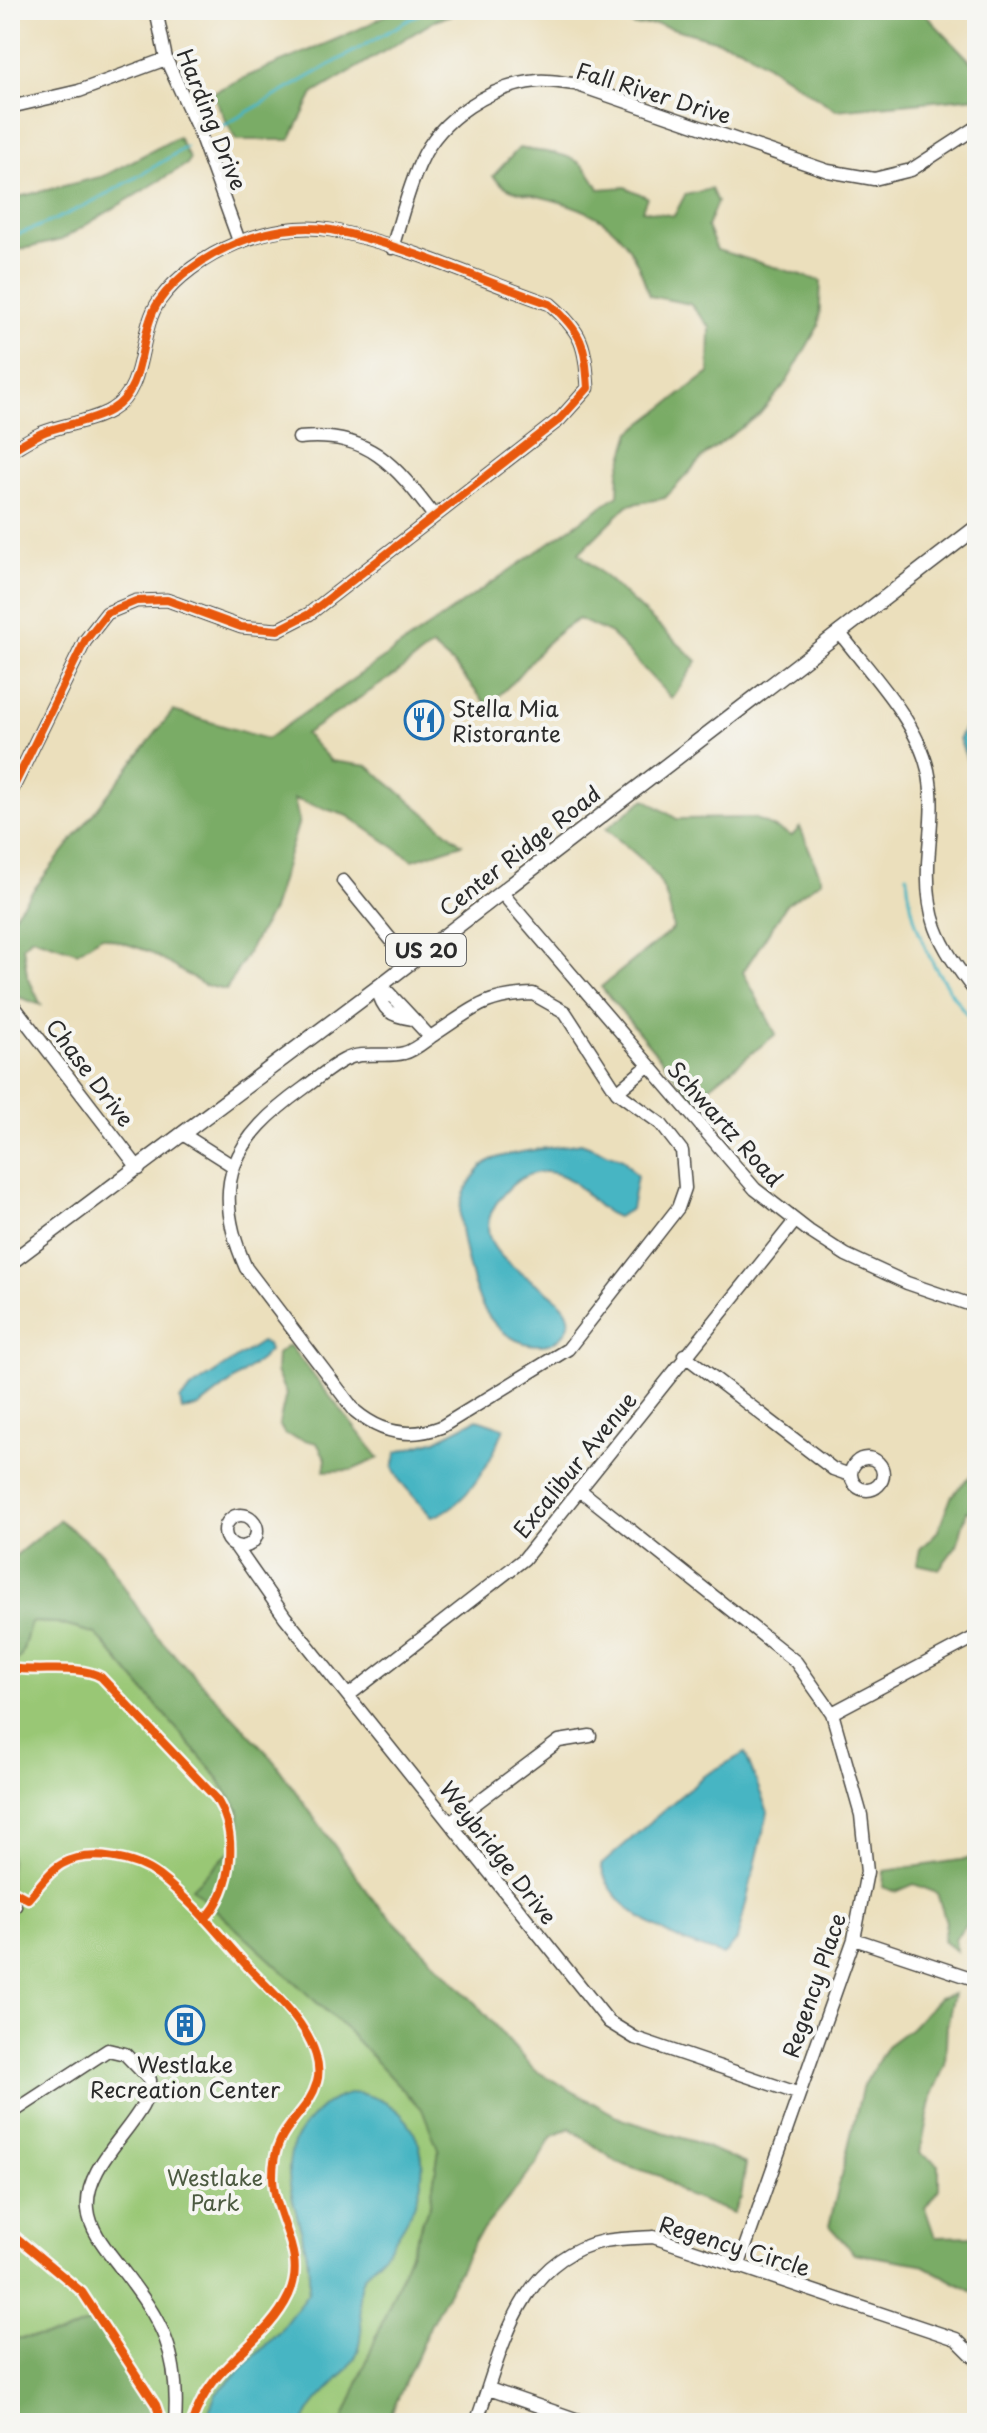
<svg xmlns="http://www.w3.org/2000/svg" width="987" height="2433" viewBox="0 0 987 2433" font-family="'Playpen Sans',sans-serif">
<rect width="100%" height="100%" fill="#f6f6f2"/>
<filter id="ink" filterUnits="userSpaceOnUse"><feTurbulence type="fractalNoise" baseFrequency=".0125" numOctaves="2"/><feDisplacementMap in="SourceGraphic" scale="16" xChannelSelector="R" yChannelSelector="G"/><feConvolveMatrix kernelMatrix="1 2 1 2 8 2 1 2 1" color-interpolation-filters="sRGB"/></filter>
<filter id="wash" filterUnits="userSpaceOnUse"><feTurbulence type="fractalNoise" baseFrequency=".006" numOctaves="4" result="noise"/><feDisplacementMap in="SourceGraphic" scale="32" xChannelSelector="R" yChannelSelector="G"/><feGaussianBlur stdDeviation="1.8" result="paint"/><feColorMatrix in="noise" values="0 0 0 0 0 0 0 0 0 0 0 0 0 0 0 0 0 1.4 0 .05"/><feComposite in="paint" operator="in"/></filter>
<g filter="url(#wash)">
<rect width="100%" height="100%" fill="#ebdfbc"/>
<!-- green -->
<path fill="#99c775" stroke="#627950" stroke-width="2" d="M31,1622L57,1623L96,1634L216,1775L239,1810L241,1841L193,1889L349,2032L425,2110L439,2151L430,2203L342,2423H10V1667L21,1656Z"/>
<!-- forest -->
<path fill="#7aac66" stroke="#526c48" stroke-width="2" d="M395,10H468L438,19L313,94L290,140H236L212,93C272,62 337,44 395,10Z
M611,10H921L977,68V97L836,110L740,47L657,24L634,26Z
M178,137L190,159L187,164L61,240L10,252V199L104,176Z
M519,148C558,155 581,150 599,189L625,187L647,197L642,210L674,216L685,195L711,189L717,202L707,227L717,250L821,281L819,325L786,383L759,415L706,454L665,498L628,505L579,553L697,661L672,699L611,634L579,619C537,641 523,680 487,705L456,667L432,646L396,674L305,734L331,761L368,766L462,844L413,860L348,816L294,799L299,821L272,910L226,990L204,985L148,951L102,936L77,952L32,937L23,946L27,975L41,1005L10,994V920L173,711L267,739L618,495L619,471L631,432L709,373L710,327L690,304L649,296C630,229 602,211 537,196C518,192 506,191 493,176Z
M645,799L677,819L754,818L792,836L800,827L822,880L787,904L743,972L776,1034L694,1099L601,987L673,929C667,872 646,864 606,829Z
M289,1345L379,1458L352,1470L324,1471L326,1459L317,1443L285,1435L279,1424L286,1394L276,1372L277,1354Z
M977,1469V1512L967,1511L957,1545L939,1569L917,1564L920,1549L938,1531L952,1495Z
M59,1520L102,1553L153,1632L270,1756L375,1902L478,2006L533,2069L622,2119L695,2142L746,2164L741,2197L733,2213L686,2195L660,2176L617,2162L570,2128L551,2137L536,2165L476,2238L431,2324L387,2423H342L430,2203L439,2151L423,2111L349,2032L192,1888L241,1841L239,1810L216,1775L96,1634L57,1623L31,1622L21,1656L10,1667V1560Z
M977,1855V1908L955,1939L956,1951L943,1941L946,1922L937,1893L914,1884L896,1892L883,1887L884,1871L967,1859Z
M954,1994L947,2025L945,2065L933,2092L920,2153L939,2165V2189L925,2208L935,2237L977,2236V2294L921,2264L854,2253L829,2226L862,2089L887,2046L911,2028L939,1998Z
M91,2322C109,2337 154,2400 157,2423H10V2339L60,2335Z"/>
<!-- water -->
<path fill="#47b5c3" stroke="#397077" stroke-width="2" d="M977,713V765H969L959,738L967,722Z
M581,1143L623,1159L637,1176L631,1209L617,1217C591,1208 580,1178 554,1173C534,1169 518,1178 506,1191C434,1269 604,1287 563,1335C558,1340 549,1345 542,1345C517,1346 497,1331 484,1309C473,1291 456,1224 461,1204C464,1189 478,1167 491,1160C506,1152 561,1147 581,1143Z
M261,1342L267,1344L269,1351L261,1359L199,1407L182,1410L180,1400L193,1387Z
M477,1419L504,1428C492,1461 467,1506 432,1517L400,1481L393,1467L397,1452L436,1440Z
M745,1753L768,1812L737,1940L724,1955C681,1944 611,1913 601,1865L702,1777Z
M357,2093C380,2097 399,2107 412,2128C436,2171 415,2213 387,2250C379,2260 369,2268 363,2278C353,2299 366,2323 360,2345C351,2378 315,2392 304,2423H204L216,2394L278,2333L308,2293C318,2228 256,2170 314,2115C328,2101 338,2095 357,2093Z"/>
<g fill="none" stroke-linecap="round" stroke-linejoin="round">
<!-- stream -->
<path stroke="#47b5c3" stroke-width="3" d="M216,130L426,10
M10,237C73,216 130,182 186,147
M907,875C911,937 940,980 977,1028"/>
</g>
</g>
<g filter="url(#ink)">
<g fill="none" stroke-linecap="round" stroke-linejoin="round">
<!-- minor casing -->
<g stroke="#484641" stroke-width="15">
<path id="minor" d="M156,10L166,59L199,131L239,241
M10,107L79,91L166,59
M392,248C401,220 408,188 421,161C440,118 492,85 538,81C550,80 563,83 575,84L828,171L874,179L911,170L977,127
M299,438C369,431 395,465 434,516
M10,451C20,445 31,438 42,433C64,424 91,422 111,410C148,389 137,333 159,301C193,253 273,219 331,230C403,244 480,280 550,304C583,333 585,345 588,388L560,419L309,614L278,630L241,627L167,600L136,601L107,613L85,641L10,794
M839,632C870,673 916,719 928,770C934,796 931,823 929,849C923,916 937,942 977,994
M343,881L410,963
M501,892L755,1189L809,1231L846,1255L907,1283L977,1307
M377,988L389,993L430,1037
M377,988C383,1011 390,1016 413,1019
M533,994L565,1012L617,1092L661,1124L682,1151L685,1188L678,1208L568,1349L441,1427C409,1439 381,1433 355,1411L246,1268C208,1183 234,1138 304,1088C317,1079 330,1067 344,1060C363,1050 384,1058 404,1053C414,1051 426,1040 435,1034C475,1008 483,996 533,994Z
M10,1001L139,1169
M617,1092L648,1066
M184,1135L233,1166
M684,1355L833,1469L850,1475
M851 1474a16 16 0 1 1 32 0a16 16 0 1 1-32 0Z
M580,1490L796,1662L832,1713L861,1815L867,1872L854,1939L738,2267
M225 1531a16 16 0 1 1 32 0a16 16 0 1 1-32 0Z
M236,1547L285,1617L609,2022L635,2038L797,2093
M349,1695L524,1559L795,1221
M832,1713L977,1636
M451,1822L559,1741L590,1736
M10,1908L15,1906
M854,1939L977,1980
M10,2114L108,2050L125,2054L150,2080C152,2118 83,2160 88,2209C90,2231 107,2250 120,2267C163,2323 180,2351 175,2423
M489,2389L587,2423
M476,2423C502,2352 517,2259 604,2241C620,2238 637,2238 653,2237L956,2339L977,2360"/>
</g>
<!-- major casing -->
<g stroke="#484641" stroke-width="17">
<path id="major" d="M10,1263L377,988L977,527"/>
</g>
<!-- minor -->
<use href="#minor" stroke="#fff" stroke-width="12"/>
<!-- major -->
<use href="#major" stroke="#fff" stroke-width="14"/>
<!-- cycleway casing -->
<g stroke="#f6f6f2" stroke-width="13">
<path id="cycleway" d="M10,451C20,445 31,438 42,433C64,424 91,422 111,410C148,389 137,333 159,301C193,253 273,219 331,230C403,244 480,280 550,304C583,333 585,345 588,388L560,419L309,614L278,630L241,627L167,600L136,601L107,613L85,641L10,794
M10,1668C39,1673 78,1664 101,1677L215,1797C239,1832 234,1889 205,1919
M10,1889L28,1899C38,1888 48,1872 62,1864C89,1849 136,1858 159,1876C193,1902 220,1936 248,1967C267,1987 290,2007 304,2030C313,2044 322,2065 317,2082C307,2118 272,2125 273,2178C274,2218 308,2254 289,2295C265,2346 211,2361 192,2423
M10,2232L82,2292L156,2405L162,2423"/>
</g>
<!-- cycleway -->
<use href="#cycleway" stroke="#e8590c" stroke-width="8"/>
</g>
</g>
<!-- icons -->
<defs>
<g id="restaurant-ring" transform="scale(2)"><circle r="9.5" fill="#f6f6f2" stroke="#1f6fb2" stroke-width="1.5"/><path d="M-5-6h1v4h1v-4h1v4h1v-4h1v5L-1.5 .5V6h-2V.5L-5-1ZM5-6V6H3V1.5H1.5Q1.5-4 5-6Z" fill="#1f6fb2"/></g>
<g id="building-ring" transform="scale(2)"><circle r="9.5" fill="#f6f6f2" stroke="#1f6fb2" stroke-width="1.5"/><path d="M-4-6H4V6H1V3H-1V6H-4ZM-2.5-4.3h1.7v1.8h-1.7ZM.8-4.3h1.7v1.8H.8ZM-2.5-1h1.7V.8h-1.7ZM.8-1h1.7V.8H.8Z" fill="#1f6fb2"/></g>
</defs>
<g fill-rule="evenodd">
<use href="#restaurant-ring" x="424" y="720"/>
<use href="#building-ring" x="185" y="2025"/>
</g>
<g text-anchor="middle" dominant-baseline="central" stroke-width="8" stroke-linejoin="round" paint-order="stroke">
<!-- shield labels -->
<rect fill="#f6f6f2" stroke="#686867" stroke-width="2" x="386" y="934" width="80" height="32" rx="6"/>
<g font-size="20" font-weight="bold" fill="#2b2b2b">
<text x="426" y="950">US 20</text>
</g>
<!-- street labels -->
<g font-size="22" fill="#2b2b2b" stroke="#f6f6f2">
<text transform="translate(654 92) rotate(17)">Fall River Drive</text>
<text transform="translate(213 119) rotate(68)">Harding Drive</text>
<text transform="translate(519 850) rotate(-38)">Center Ridge Road</text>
<text transform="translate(91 1072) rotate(53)">Chase Drive</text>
<text transform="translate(726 1123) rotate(48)">Schwartz Road</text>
<text transform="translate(574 1464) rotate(-51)">Excalibur Avenue</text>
<text transform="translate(499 1852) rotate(52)">Weybridge Drive</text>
<text transform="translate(813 1985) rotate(-71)">Regency Place</text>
<text transform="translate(735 2245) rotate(17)">Regency Circle</text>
</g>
<!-- poi labels -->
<g font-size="22" fill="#2b2b2b" stroke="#f6f6f2" text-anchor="start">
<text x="452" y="707">Stella Mia<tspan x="452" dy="25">Ristorante</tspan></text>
<text x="185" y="2063" text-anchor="middle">Westlake<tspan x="185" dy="25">Recreation Center</tspan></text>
</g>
<!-- park labels -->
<g font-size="22" fill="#4c5a41" stroke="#f6f6f2">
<text x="215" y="2176">Westlake<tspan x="215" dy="25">Park</tspan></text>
</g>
</g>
<!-- margin -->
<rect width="987" height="2433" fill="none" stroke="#f6f6f2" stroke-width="40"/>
</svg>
